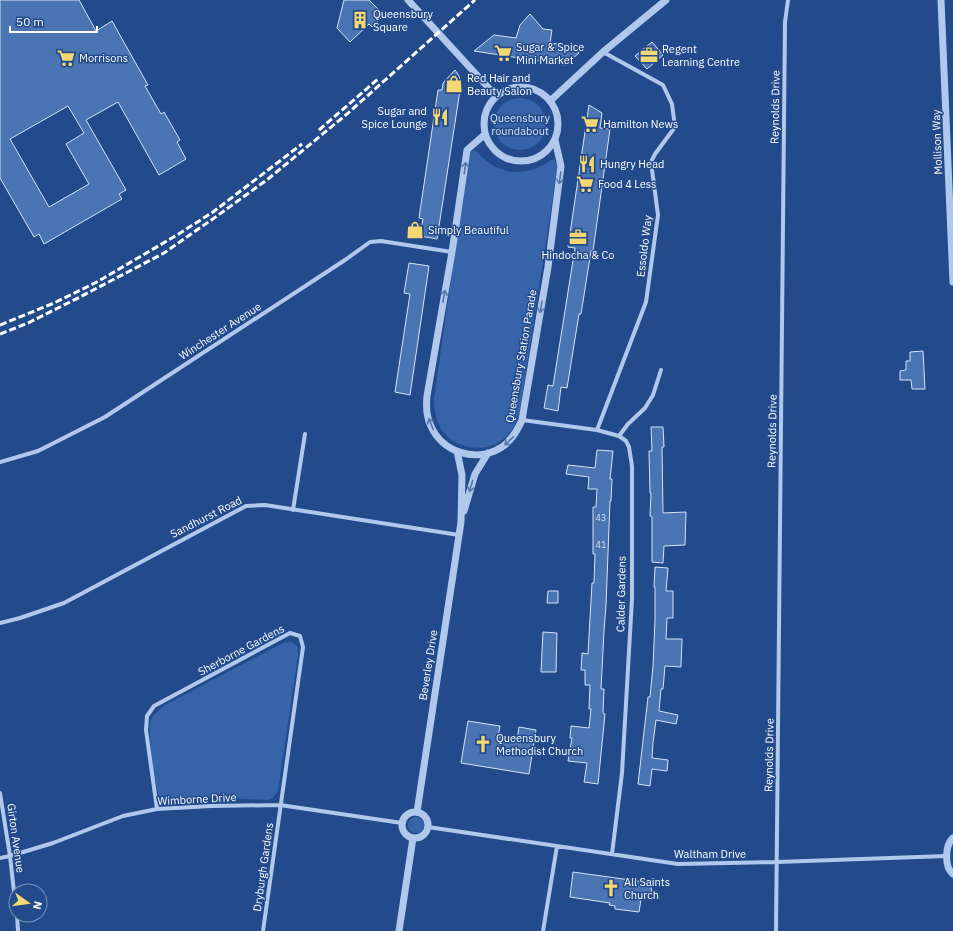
<svg xmlns="http://www.w3.org/2000/svg" width="953" height="931" viewBox="0 0 953 931" font-family="'IBM Plex Sans',sans-serif">
<rect width="100%" height="100%" fill="#234b8c"/>
<!-- green -->
<path fill="#3764a9" d="M494 124a26 26 0 1 1 52 0a26 26 0 1 1-52 0Z
M475,150C498,176 524,179 553,159L558,164L519,416C515,424 512,431 506,437C486,456 449,449 438,423C435,415 434,408 434,399L469,153Z
M285,642H292L298,647V655L278,791L273,798L267,800L214,797L166,802C163,800 160,799 159,796C155,788 148,731 150,722C152,715 160,710 165,705Z
M408 825a8 8 0 1 1 16 0a8 8 0 1 1-16 0Z"/>
<!-- building -->
<path fill="#4b74b3" stroke="#d5e3f8" fill-rule="evenodd" d="M0,0H79L96,31L112,21L148,85L145,86L161,114L164,112L180,140L177,142L186,159L159,175L118,102L86,120L126,190L119,194L122,199L44,244L39,234L34,237L0,178ZM68,106L84,133L66,144L89,184L49,207L10,139Z
M344,0H369L384,15L372,27L369,24L350,42L337,28Z
M530,14L543,29L552,30L550,43L573,46L579,53L565,65L474,51L494,35L516,38L520,25Z
M652,42L663,55L647,69L635,56Z
M455,70L459,76L461,84L437,239L420,236L423,219L419,218L438,90H442L443,83Z
M589,105L602,113L600,128L610,129L593,251H591L581,314H579L567,388L561,387L558,411L544,408L548,385L553,386L575,248L568,247Z
M409,263L429,266L410,395L395,392L410,294L404,293Z
M923,351L925,389H912L911,380H900V371L906,370V361H910V352Z
M651,427H663L664,447H662L663,513L686,512L685,545L664,546L663,563L652,562V517L650,516L651,493H650L649,451H652Z
M597,450L613,451L610,479H612L611,501H610L606,605L604,631L601,689H604L603,713L605,714L598,784L584,782L587,763L568,761L572,738H570L571,726L589,728L591,709H589L590,685H585V670H581L582,653L588,654L592,583H594L595,554H593V507H596L597,489H588L589,477L566,474L568,465L595,468Z
M655,567L668,568L666,591H673V618H667L666,639H682L681,667L665,666L663,689H661L659,711L678,715L676,724L656,720L653,743L652,758L668,760L667,771L652,769L650,786L638,784L648,697H650L653,666L655,620V587H654Z
M548,591H558V603H547Z
M543,632L557,633L556,672H541Z
M468,721L500,726L498,737L517,740L519,727L536,730L529,774L461,763Z
M573,872L652,883L651,894L642,893L639,912L615,909V906L609,905L610,903L570,897Z"/>
<g fill="none" stroke-linecap="round" stroke-linejoin="round">
<!-- minor -->
<path stroke="#b0c8eb" stroke-width="4" d="M522,420L597,430L619,436L626,441L629,447L632,466V599L622,773L612,854
M597,430L646,302L658,215L651,162L655,154L675,127L672,104L663,85L603,52
M619,436L628,424L645,408L653,395L661,370
M0,462L38,451L105,417L345,260L370,242L381,241L452,252
M293,510L305,434
M0,623L20,618L64,603L246,506L265,505L459,535
M0,793L10,856L16,910
M157,809L146,730L147,716L154,706L290,633L300,636L303,647L263,931
M428,827L678,864L777,862L946,856
M0,858L10,856L53,843L123,816L157,809L211,806L280,805L402,823
M17,915L18,931
M543,931L557,846
M776,931L785,22L788,0"/>
<!-- tertiary -->
<path stroke="#b0c8eb" stroke-width="7" d="M408,0L496,96
M941,0L953,282
M484 124a37 37 0 1 1 74 0a37 37 0 1 1-74 0Z
M550,101L603,52L666,0
M484,135L467,150L452,252L427,396C426,406 426,415 430,424C441,452 476,464 502,447C512,440 517,431 522,420L548,267L561,166L555,140
M464,511L475,474L488,453
M402 825a13 13 0 1 1 26 0a13 13 0 1 1-26 0Z
M417,812L461,522L462,475L457,451
M953,838C945,845 944,867 953,874
M399,931L413,838"/>
<!-- rail -->
<path stroke="#fff" stroke-width="3" stroke-dasharray="7 3" stroke-linecap="butt" d="M319,130L378,79
M0,325L54,303L97,282L177,235L213,212L302,144
M0,334L28,323L80,297L164,253L217,216L268,179L347,114L475,0"/>
</g>
<!-- one-way arrows -->
<defs><path id="oneway-shaft" d="M-6 0H5M1.5-3L5.5 0L1.5 3" fill="none" stroke-width="1.6" stroke-linecap="round" stroke-linejoin="round"/></defs>
<g stroke="#5477ad">
<use href="#oneway-shaft" transform="translate(465 168) rotate(-82)"/>
<use href="#oneway-shaft" transform="translate(560 178) rotate(98)"/>
<use href="#oneway-shaft" transform="translate(444 296) rotate(-80)"/>
<use href="#oneway-shaft" transform="translate(541 307) rotate(100)"/>
<use href="#oneway-shaft" transform="translate(431 424) rotate(-112)"/>
<use href="#oneway-shaft" transform="translate(509 441) rotate(136)"/>
<use href="#oneway-shaft" transform="translate(471 486) rotate(106)"/>
</g>
<!-- icons -->
<defs>
<g id="building-bare" transform="scale(1.38)"><path d="M-4-6H4V6H1V3H-1V6H-4ZM-2.5-4.3h1.7v1.8h-1.7ZM.8-4.3h1.7v1.8H.8ZM-2.5-1h1.7V.8h-1.7ZM.8-1h1.7V.8H.8Z" fill="#f6d873" stroke="#234b8c" stroke-width="2.5" paint-order="stroke"/></g>
<g id="supermarket-bare" transform="scale(1.38)"><path d="M-6-5.5h2.5l.6 2H6L4.5 2H-2.5L-4.4-4H-6ZM-1.5 3.2a1.3 1.3 0 1 0 .1 0ZM3 3.2a1.3 1.3 0 1 0 .1 0Z" fill="#f6d873" stroke="#234b8c" stroke-width="2.5" paint-order="stroke"/></g>
<g id="office-bare" transform="scale(1.38)"><path d="M-6-3h4V-5.5h4V-3h4V5H-6ZM-1-4.5V-3h2v-1.5ZM-6 0V1H6V0Z" fill="#f6d873" stroke="#234b8c" stroke-width="2.5" paint-order="stroke"/></g>
<g id="shop-bare" transform="scale(1.38)"><path d="M-5-2.5h2.3a2.7 3.5 0 0 1 5.4 0H5L5.5 6h-11ZM-1.5-2.5h3a1.5 2.3 0 0 0-3 0Z" fill="#f6d873" stroke="#234b8c" stroke-width="2.5" paint-order="stroke"/></g>
<g id="restaurant-bare" transform="scale(1.38)"><path d="M-5-6h1v4h1v-4h1v4h1v-4h1v5L-1.5 .5V6h-2V.5L-5-1ZM5-6V6H3V1.5H1.5Q1.5-4 5-6Z" fill="#f6d873" stroke="#234b8c" stroke-width="2.5" paint-order="stroke"/></g>
<g id="church-bare" transform="scale(1.38)"><path d="M-1.2-6h2.4v3.5h3.3v2.4h-3.3V6h-2.4V-.1h-3.3v-2.4h3.3Z" fill="#f6d873" stroke="#234b8c" stroke-width="2.5" paint-order="stroke"/></g>
</defs>
<g fill-rule="evenodd">
<use href="#building-bare" x="360" y="20"/>
<use href="#supermarket-bare" x="503" y="53"/>
<use href="#office-bare" x="649" y="55"/>
<use href="#supermarket-bare" x="66" y="58"/>
<use href="#shop-bare" x="454" y="84"/>
<use href="#restaurant-bare" x="440" y="117"/>
<use href="#supermarket-bare" x="590" y="124"/>
<use href="#restaurant-bare" x="587" y="164"/>
<use href="#supermarket-bare" x="585" y="184"/>
<use href="#shop-bare" x="415" y="230"/>
<use href="#office-bare" x="578" y="237"/>
<use href="#church-bare" x="483" y="744"/>
<use href="#church-bare" x="611" y="888"/>
</g>
<g text-anchor="middle" dominant-baseline="central" stroke-width="3" stroke-linejoin="round" paint-order="stroke">
<!-- number labels -->
<g font-size="9" fill="#d2dcec">
<text x="601" y="517">43</text>
<text x="601" y="544">41</text>
</g>
<!-- poi labels -->
<g font-size="11" fill="#fff" stroke="#234b8c" text-anchor="start">
<text x="373" y="14">Queensbury<tspan x="373" dy="13">Square</tspan></text>
<text x="516" y="47">Sugar &amp; Spice<tspan x="516" dy="13">Mini Market</tspan></text>
<text x="662" y="49">Regent<tspan x="662" dy="13">Learning Centre</tspan></text>
<text x="79" y="58">Morrisons</text>
<text x="467" y="78">Red Hair and<tspan x="467" dy="13">Beauty Salon</tspan></text>
<text x="427" y="111" text-anchor="end">Sugar and<tspan x="427" dy="13">Spice Lounge</tspan></text>
<text x="603" y="124">Hamilton News</text>
<text x="600" y="164">Hungry Head</text>
<text x="598" y="184">Food 4 Less</text>
<text x="428" y="230">Simply Beautiful</text>
<text x="578" y="255" text-anchor="middle">Hindocha &amp; Co</text>
<text x="496" y="738">Queensbury<tspan x="496" dy="13">Methodist Church</tspan></text>
<text x="624" y="882">All Saints<tspan x="624" dy="13">Church</tspan></text>
</g>
<!-- street labels -->
<g font-size="11" fill="#fff" stroke="#234b8c">
<text transform="translate(775 107) rotate(-89)">Reynolds Drive</text>
<text transform="translate(937 142) rotate(-92)">Mollison Way</text>
<text transform="translate(644 246) rotate(-83)">Essoldo Way</text>
<text transform="translate(220 331) rotate(-33)">Winchester Avenue</text>
<text transform="translate(521 356) rotate(-80)">Queensbury Station Parade</text>
<text transform="translate(772 431) rotate(-89)">Reynolds Drive</text>
<text transform="translate(206 517) rotate(-27)">Sandhurst Road</text>
<text transform="translate(621 594) rotate(-89)">Calder Gardens</text>
<text transform="translate(241 650) rotate(-28)">Sherborne Gardens</text>
<text transform="translate(428 665) rotate(-81)">Beverley Drive</text>
<text transform="translate(769 755) rotate(-89)">Reynolds Drive</text>
<text transform="translate(197 799) rotate(-3)">Wimborne Drive</text>
<text transform="translate(16 838) rotate(82)">Girton Avenue</text>
<text x="710" y="854">Waltham Drive</text>
<text transform="translate(263 867) rotate(-82)">Dryburgh Gardens</text>
</g>
<!-- park labels -->
<g font-size="11" fill="#d5e3f8" stroke="#234b8c">
<text x="520" y="118">Queensbury<tspan x="520" dy="13">roundabout</tspan></text>
</g>
</g>
<!-- north arrow -->
<g transform="translate(28 903) rotate(104)"><circle r="19" fill="#234b8c" stroke="#7b93ba"/>
<path d="M0-3L7 15L0 10L-7 15Z" fill="#f6d873"/>
<text y="-6" font-size="11" font-weight="bold" text-anchor="middle" fill="#ffffff">N</text>
</g>
<!-- scale -->
<path d="M10 26v6h87v-6" fill="none" stroke="#ffffff" stroke-width="2"/>
<text x="16" y="26" font-size="12" fill="#ffffff" stroke="#234b8c" stroke-width="3" paint-order="stroke">50 m</text>
</svg>
